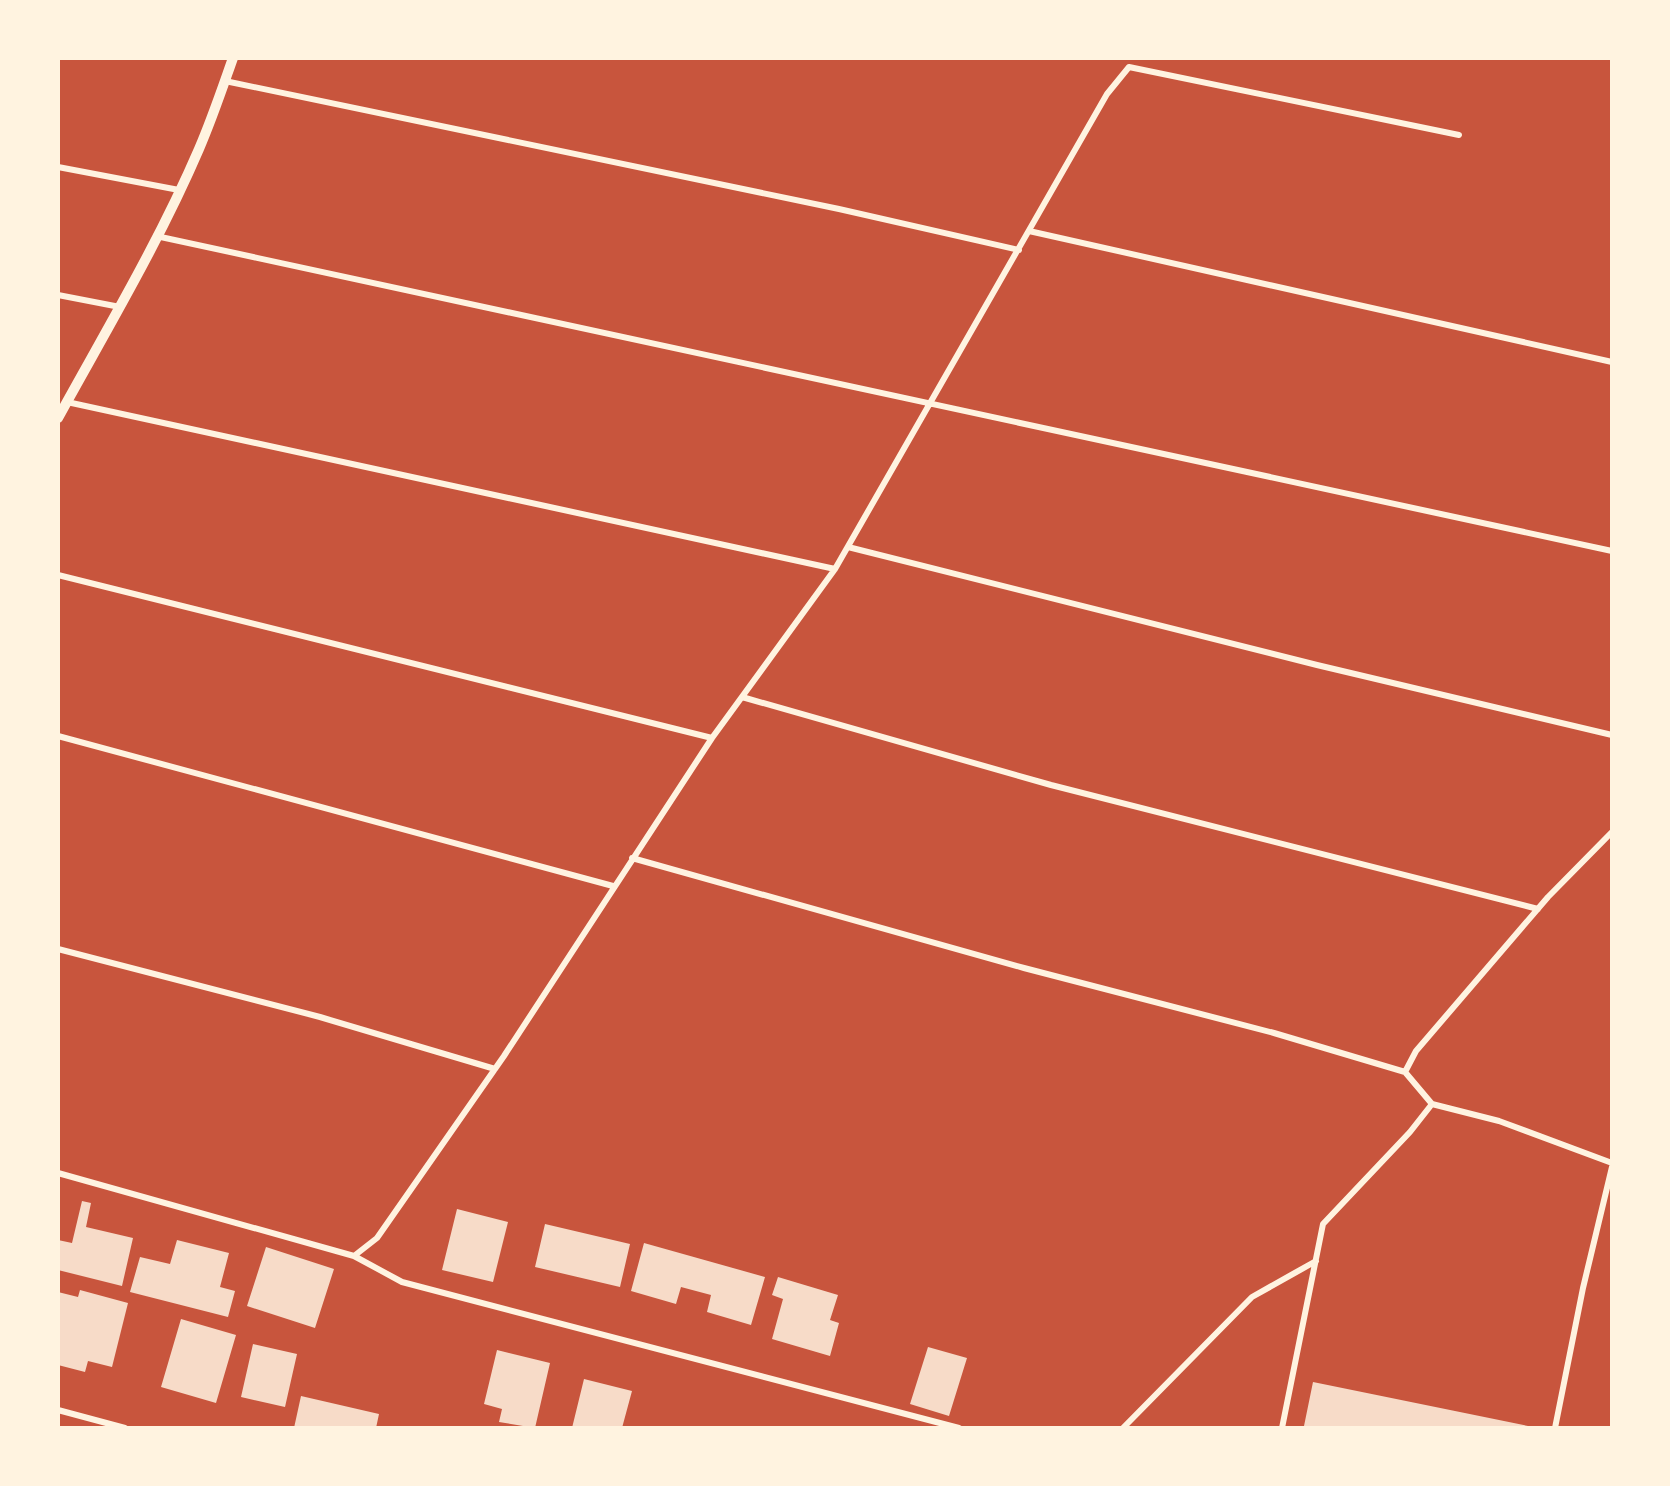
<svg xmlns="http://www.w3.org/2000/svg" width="1670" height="1486" viewBox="0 0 1670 1486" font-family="Manrope,sans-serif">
<rect width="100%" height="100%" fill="#c8553d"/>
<!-- building -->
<path fill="#f7dbc8" d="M82,1201L91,1203L86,1227L133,1238L122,1286L58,1270V1240L72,1243Z
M457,1209L508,1222L493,1282L442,1270Z
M545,1224L630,1244L620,1287L535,1267Z
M177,1240L229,1253L220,1287L235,1291L228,1317L130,1292L140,1257L170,1264Z
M644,1243L765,1277L751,1325L707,1312L711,1295L681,1287L676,1304L631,1291Z
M266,1247L334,1269L315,1328L247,1306Z
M778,1277L838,1295L830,1320L839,1323L830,1356L772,1339L783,1299L772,1295Z
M80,1290L128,1303L112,1367L88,1361L85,1372L58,1365V1292L78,1297Z
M181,1319L236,1335L216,1403L161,1387Z
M253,1344L297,1354L285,1407L241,1397Z
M928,1347L967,1358L949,1416L910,1404Z
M497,1350L550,1363L535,1428L499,1422L502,1409L484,1404Z
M584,1379L632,1391L622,1428H572Z
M1313,1382L1528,1426V1428L1304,1426Z
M301,1396L379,1414L376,1428H294Z"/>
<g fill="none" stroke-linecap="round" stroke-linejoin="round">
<!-- minor -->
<path stroke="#fff3e0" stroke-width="6" d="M225,81L839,209L1019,250
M58,167L179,190
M1029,231L1612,362
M156,236L1612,551
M58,295L120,307
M67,402L835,569
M848,547L1317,665L1612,735
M58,575L712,738
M742,697L1051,785L1538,909
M58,736L613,886
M632,858L1024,968L1274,1033L1405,1072L1432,1104L1499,1121L1612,1163
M58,949L320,1017L495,1069
M1405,1072L1416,1051L1548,897L1612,832
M58,1173L354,1256L402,1282L959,1428
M354,1256L377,1238L504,1056L712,738L835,569L1107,94L1129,67L1459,135
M58,1410L125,1428
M1123,1428L1252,1297L1316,1261
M1282,1428L1323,1224L1410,1132L1432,1104
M1555,1428L1583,1288L1612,1167"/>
<!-- tertiary -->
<path stroke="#fff3e0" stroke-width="10" d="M58,418C107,329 159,242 199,149C212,119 222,89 233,58"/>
</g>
<!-- border -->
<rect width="1670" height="1486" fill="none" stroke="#fff3e0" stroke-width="120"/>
</svg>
